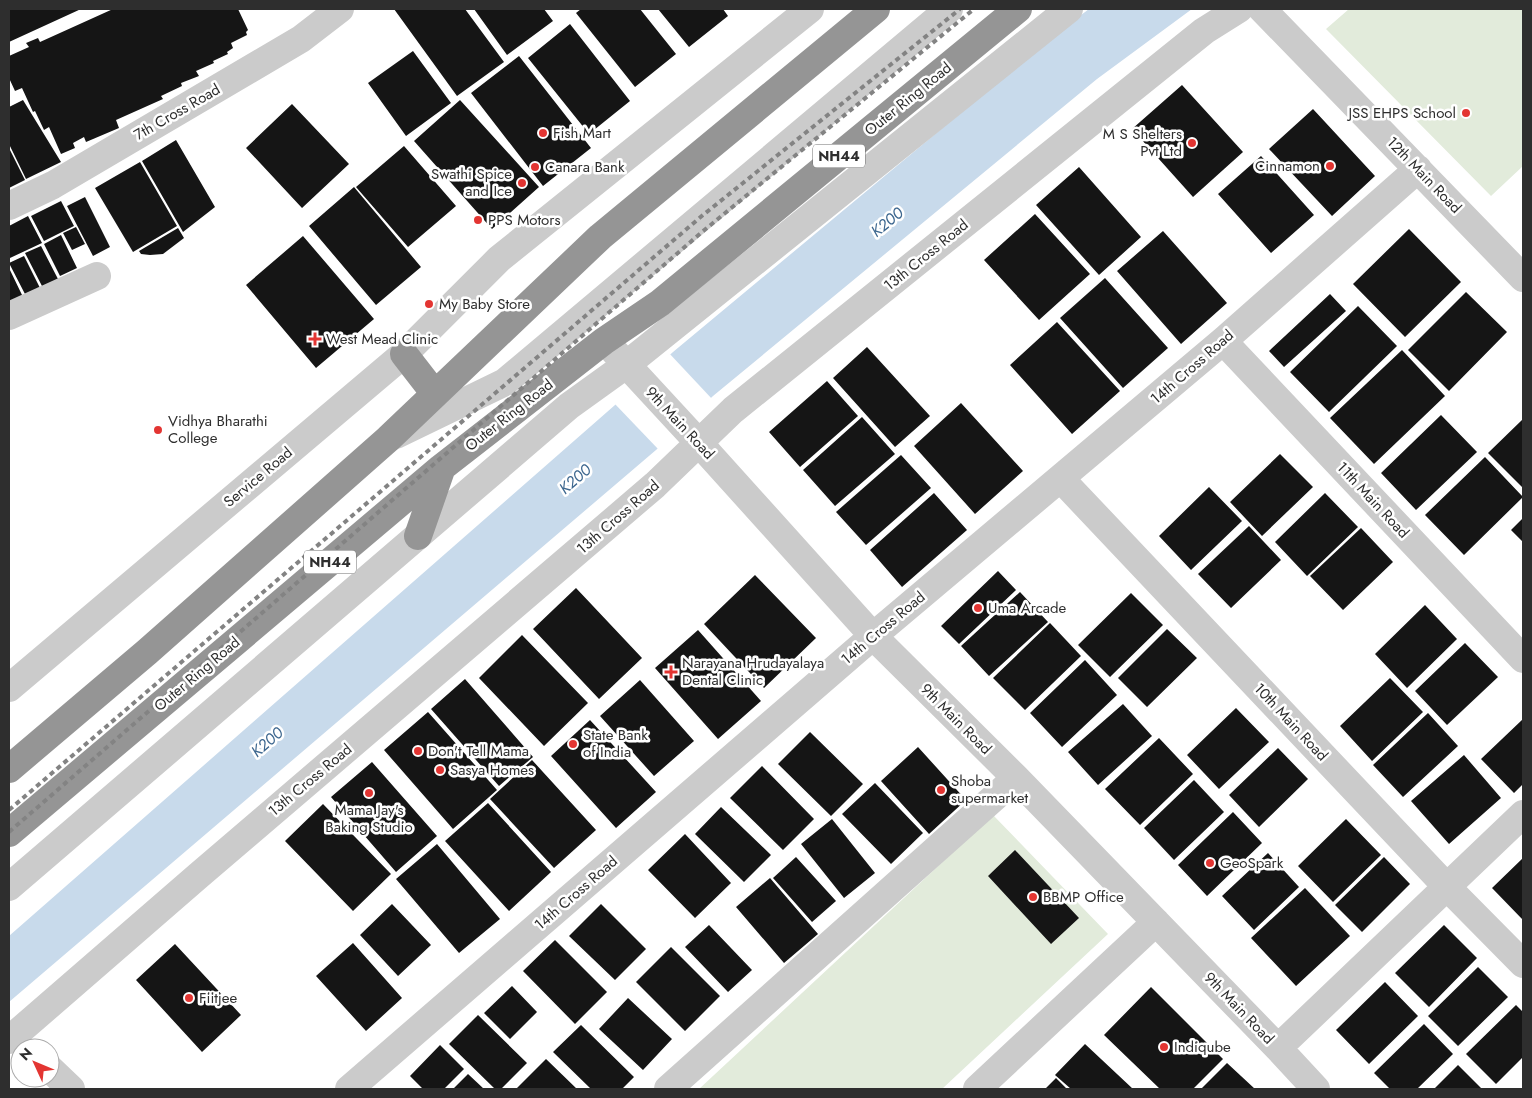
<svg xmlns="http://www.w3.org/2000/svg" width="1532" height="1098" viewBox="0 0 1532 1098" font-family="Jost,sans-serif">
<rect width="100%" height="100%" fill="#fff"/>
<!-- green -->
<path fill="#e2ebdb" d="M1349,9H1523V166L1491,196L1326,29Z
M993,815L1108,934L942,1089H699Z"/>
<!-- water -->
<path fill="#c8daeb" d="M1089,9H1192L1097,79L713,396L656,450L9,1002V936L615,405L673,352L1052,37Z"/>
<!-- pier -->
<path fill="#fff" d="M668,352L713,400L659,450L614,403Z"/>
<!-- building -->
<path fill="#151515" d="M9,9H81L9,42Z
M113,9H238L248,30L246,32L247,35L231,43L233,48L227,52L228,54L213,61L214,63L196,71L199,76L181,83L182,86L161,96L163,99L116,120L119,128L86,142L84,137L73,143L75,148L61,154L49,127L44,130L35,111L33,112L22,88L15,91L9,78V56L29,47L26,43L38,38L40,42Z
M394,9H465L504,62L457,96Z
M474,9H544L553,21L507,55Z
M581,9H640L676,54L635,87L576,13Z
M658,9H723L728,16L689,47Z
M570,24L630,101L589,134L528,58Z
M413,51L451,103L406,136L368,83Z
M519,56L591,148L543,186L471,93Z
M1182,85L1243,152L1193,197L1132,129Z
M23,100L61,162L26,179L9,144V107Z
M460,100L539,187L492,229L414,141Z
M292,104L349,164L302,208L246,148Z
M1313,109L1375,176L1332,216L1269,149Z
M176,140L215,207L183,232L142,161Z
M404,146L456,206L408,247L356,187Z
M9,148L25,180L9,188Z
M1261,156L1314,215L1271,253L1218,194Z
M140,162L177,226L133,252L95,188Z
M1079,167L1141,237L1099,275L1036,205Z
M354,187L421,267L376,305L309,226Z
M85,197L110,247L93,256L67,206Z
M61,201L74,226L44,241L31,216Z
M1035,214L1090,274L1039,320L984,260Z
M28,216L42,243L10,258L9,255V226Z
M76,227L85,244L72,250L63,233Z
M178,228L184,238L163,254L150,255L141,254L139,251Z
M1409,229L1461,282L1405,337L1353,284Z
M1163,231L1227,303L1181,344L1117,271Z
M61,235L77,268L60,276L44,244Z
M303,236L374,319L316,368L246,285Z
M41,246L58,279L43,288L25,253Z
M24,256L40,288L26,296L9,263Z
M9,268L23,297L9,305Z
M1105,278L1168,348L1123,388L1060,318Z
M1466,292L1507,332L1449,391L1408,350Z
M1330,294L1346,311L1284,367L1269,351Z
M1358,306L1397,346L1329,412L1290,372Z
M1057,322L1120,391L1072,434L1010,365Z
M867,347L930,416L895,447L833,378Z
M1402,350L1445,396L1374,464L1330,418Z
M827,381L858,416L800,467L769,432Z
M961,403L1023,471L975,514L914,446Z
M1441,415L1477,452L1416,510L1381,473Z
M862,417L895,454L835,506L803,470Z
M1523,419V488L1488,453Z
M1280,454L1313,487L1262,536L1230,502Z
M901,455L931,488L866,545L836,512Z
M1485,457L1523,497L1464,555L1425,515Z
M1209,487L1242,521L1191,570L1159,536Z
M934,493L967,530L902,587L870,550Z
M1325,493L1358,527L1307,576L1275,542Z
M1523,518V542L1511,530Z
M1249,526L1281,560L1231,608L1198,574Z
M1361,528L1393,562L1343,610L1310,576Z
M998,571L1016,590L959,644L941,626Z
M755,575L816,638L764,688L704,624Z
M576,588L642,658L599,699L533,629Z
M1020,592L1048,622L989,676L961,646Z
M1131,593L1163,625L1110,677L1078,645Z
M1425,605L1457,639L1407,688L1375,654Z
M1050,623L1081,656L1025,710L993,678Z
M1167,629L1197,658L1147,707L1118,678Z
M698,630L761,701L718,739L655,668Z
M522,635L588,703L544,746L479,678Z
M1465,643L1498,677L1447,725L1415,691Z
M1085,660L1117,695L1062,747L1030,713Z
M1390,678L1423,712L1372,761L1340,726Z
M465,679L533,757L499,786L431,709Z
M640,680L694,741L654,776L600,716Z
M1123,704L1152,736L1098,785L1068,752Z
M1236,708L1269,742L1219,789L1187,755Z
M428,712L497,790L453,829L384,750Z
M1428,713L1458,746L1403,797L1373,765Z
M1523,719V784L1514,793L1481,759Z
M590,720L656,792L616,828L551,756Z
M810,732L863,784L831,816L778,764Z
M1159,738L1193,774L1140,825L1105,789Z
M918,747L966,800L929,834L881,781Z
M1278,748L1308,779L1259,827L1229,795Z
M1464,755L1501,798L1449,844L1411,801Z
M532,760L596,830L554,868L490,799Z
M372,762L437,836L396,872L331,797Z
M762,766L814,819L783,850L730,798Z
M1194,780L1224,812L1174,860L1144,828Z
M875,783L923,833L891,864L842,814Z
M488,803L551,872L509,911L445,841Z
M323,804L391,874L353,911L285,841Z
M721,807L771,855L744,882L695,834Z
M1233,812L1262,843L1207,896L1178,865Z
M832,819L875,873L844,898L801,844Z
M1346,819L1381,855L1333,902L1298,866Z
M685,834L731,883L695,918L648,870Z
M437,844L500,919L459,953L396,879Z
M1015,850L1079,918L1051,944L988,876Z
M1268,853L1299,887L1254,930L1222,896Z
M796,857L836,901L812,922L773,878Z
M1384,857L1410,884L1362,932L1335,905Z
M1523,858V920L1492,888Z
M770,878L818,934L784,963L736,907Z
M1305,888L1350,936L1296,986L1251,938Z
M392,904L431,945L398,976L360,935Z
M601,904L646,949L615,980L569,936Z
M709,925L752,970L728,992L685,947Z
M1444,925L1477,958L1429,1007L1395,973Z
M555,940L607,992L575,1024L523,971Z
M353,943L402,998L366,1031L316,976Z
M175,944L241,1015L202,1052L136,980Z
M671,947L720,996L685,1031L636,982Z
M1478,967L1508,997L1458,1046L1428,1016Z
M1385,982L1418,1016L1369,1064L1336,1030Z
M512,986L537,1012L510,1039L484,1013Z
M1151,987L1223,1059L1193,1089H1160L1104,1035Z
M628,998L672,1039L643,1070L599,1029Z
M1516,1005L1523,1012V1057L1496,1084L1466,1054Z
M478,1015L527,1063L501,1089H495L449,1044Z
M1424,1024L1453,1054L1417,1089H1390L1374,1073Z
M581,1025L634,1077L622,1089H591L553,1052Z
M1085,1044L1133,1089H1071L1055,1075Z
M440,1045L464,1069L444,1089H423L410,1076Z
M546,1059L577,1089H516Z
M1227,1063L1255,1089H1201Z
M1458,1065L1482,1089H1434Z
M468,1074L484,1089H453Z
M1056,1078L1067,1089H1045Z"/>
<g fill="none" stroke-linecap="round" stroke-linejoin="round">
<!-- minor -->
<path stroke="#cbcbcb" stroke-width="28" d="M1262,9L1523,278
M9,206L53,185L301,39L340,9
M9,316L97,276
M1223,341L1523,659
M614,351L699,443L873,636L1016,778L1278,1048L1316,1089
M396,435L505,382L949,9
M1061,479L1447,887L1523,964
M9,688L404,354L499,259L810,9
M9,887L569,406L626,365L1069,9
M9,1040L198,876L655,485L733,410L1204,31L1239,9
M1278,1048L1523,814
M50,1069L71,1089
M349,1089L873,636L1223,341L1418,169
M668,1089L1016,778
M977,1089L1156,922"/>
<!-- highway -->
<path stroke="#959595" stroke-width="28" d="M404,354L435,394
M418,536L441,470
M9,769L147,652L388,439L600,237L876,9
M9,833L441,468L604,341L660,303L1018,9"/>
<!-- rail -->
<path stroke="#838383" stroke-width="4" stroke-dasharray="5 4" stroke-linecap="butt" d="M9,810L703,215L960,9
M9,832L702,232L974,9"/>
</g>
<!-- markers -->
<g fill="#e33532" stroke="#fff" stroke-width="2">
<circle cx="1466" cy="113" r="5"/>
<circle cx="543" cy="133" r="5"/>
<circle cx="1192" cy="143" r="5"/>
<circle cx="1330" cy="166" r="5"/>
<circle cx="535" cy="167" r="5"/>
<circle cx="522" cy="183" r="5"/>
<circle cx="478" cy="220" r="5"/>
<circle cx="429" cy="304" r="5"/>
<path d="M312.5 331.5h5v5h5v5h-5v5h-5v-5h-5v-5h5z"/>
<circle cx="158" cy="430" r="5"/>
<circle cx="978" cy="608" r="5"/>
<path d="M668.5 664.5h5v5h5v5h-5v5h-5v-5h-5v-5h5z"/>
<circle cx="573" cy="744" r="5"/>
<circle cx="418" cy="751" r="5"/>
<circle cx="440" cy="770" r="5"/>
<circle cx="941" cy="790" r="5"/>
<circle cx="369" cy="793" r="5"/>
<circle cx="1210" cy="863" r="5"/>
<circle cx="1033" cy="897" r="5"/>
<circle cx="189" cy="998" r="5"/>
<circle cx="1164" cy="1047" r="5"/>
</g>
<g text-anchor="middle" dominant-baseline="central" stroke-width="5" stroke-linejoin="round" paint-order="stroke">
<!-- shield labels -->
<g fill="#fff" stroke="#6d6d6d" stroke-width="1">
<rect x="813" y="144.5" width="52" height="23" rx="4"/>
<rect x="304" y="550.5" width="52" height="23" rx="4"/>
</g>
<g font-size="14" font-weight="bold" fill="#2e2e2e">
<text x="839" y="156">NH44</text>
<text x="330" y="562">NH44</text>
</g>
<!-- street labels -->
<g font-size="15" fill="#2e2e2e" stroke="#fff">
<text transform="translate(908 99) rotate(-39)">Outer Ring Road</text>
<text transform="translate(177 112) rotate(-30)">7th Cross Road</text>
<text transform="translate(1424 175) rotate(46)">12th Main Road</text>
<text transform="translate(926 255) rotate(-39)">13th Cross Road</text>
<text transform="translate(1192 367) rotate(-41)">14th Cross Road</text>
<text transform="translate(509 415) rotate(-38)">Outer Ring Road</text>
<text transform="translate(680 423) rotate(47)">9th Main Road</text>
<text transform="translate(258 477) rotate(-40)">Service Road</text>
<text transform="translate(1373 500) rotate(47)">11th Main Road</text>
<text transform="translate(618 517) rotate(-41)">13th Cross Road</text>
<text transform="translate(883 628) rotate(-40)">14th Cross Road</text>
<text transform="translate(197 674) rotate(-40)">Outer Ring Road</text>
<text transform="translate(956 719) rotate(45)">9th Main Road</text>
<text transform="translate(1291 722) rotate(47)">10th Main Road</text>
<text transform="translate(310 780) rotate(-40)">13th Cross Road</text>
<text transform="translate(576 893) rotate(-41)">14th Cross Road</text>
<text transform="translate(1239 1008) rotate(46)">9th Main Road</text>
</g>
<!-- poi labels -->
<g font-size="15" fill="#2e2e2e" stroke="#fff" text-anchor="start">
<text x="1456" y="113" text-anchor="end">JSS EHPS School</text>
<text x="553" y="133">Fish Mart</text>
<text x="1182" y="134" text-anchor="end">M S Shelters<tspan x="1182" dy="17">Pvt Ltd</tspan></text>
<text x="1320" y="166" text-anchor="end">Cinnamon</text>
<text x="545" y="167">Canara Bank</text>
<text x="512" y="174" text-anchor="end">Swathi Spice<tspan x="512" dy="17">and Ice</tspan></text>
<text x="488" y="220">PPS Motors</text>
<text x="439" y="304">My Baby Store</text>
<text x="326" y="339">West Mead Clinic</text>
<text x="168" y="421">Vidhya Bharathi<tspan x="168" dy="17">College</tspan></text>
<text x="988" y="608">Uma Arcade</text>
<text x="682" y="663">Narayana Hrudayalaya<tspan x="682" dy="17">Dental Clinic</tspan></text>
<text x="583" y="735">State Bank<tspan x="583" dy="17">of India</tspan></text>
<text x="428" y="751">Don't Tell Mama</text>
<text x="450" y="770">Sasya Homes</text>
<text x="951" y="781">Shoba<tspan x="951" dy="17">supermarket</tspan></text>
<text x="369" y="810" text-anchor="middle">Mama Jay's<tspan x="369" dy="17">Baking Studio</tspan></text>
<text x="1220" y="863">GeoSpark</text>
<text x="1043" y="897">BBMP Office</text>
<text x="199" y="998">Fiitjee</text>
<text x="1174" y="1047">Indiqube</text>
</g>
<!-- water labels -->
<g font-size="16" font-style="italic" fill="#3d678f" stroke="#fff">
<text transform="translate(887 222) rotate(-39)">K200</text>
<text transform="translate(575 479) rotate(-41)">K200</text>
<text transform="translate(267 742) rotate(-41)">K200</text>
</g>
</g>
<!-- border -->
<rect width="1532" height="1098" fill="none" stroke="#2e2e2e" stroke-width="20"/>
<!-- north arrow -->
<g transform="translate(35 1063) rotate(314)"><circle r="24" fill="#ffffff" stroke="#ababab"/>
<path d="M0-4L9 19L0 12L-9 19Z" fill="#e33532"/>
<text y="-8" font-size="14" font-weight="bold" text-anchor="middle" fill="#2e2e2e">N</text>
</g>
</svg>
